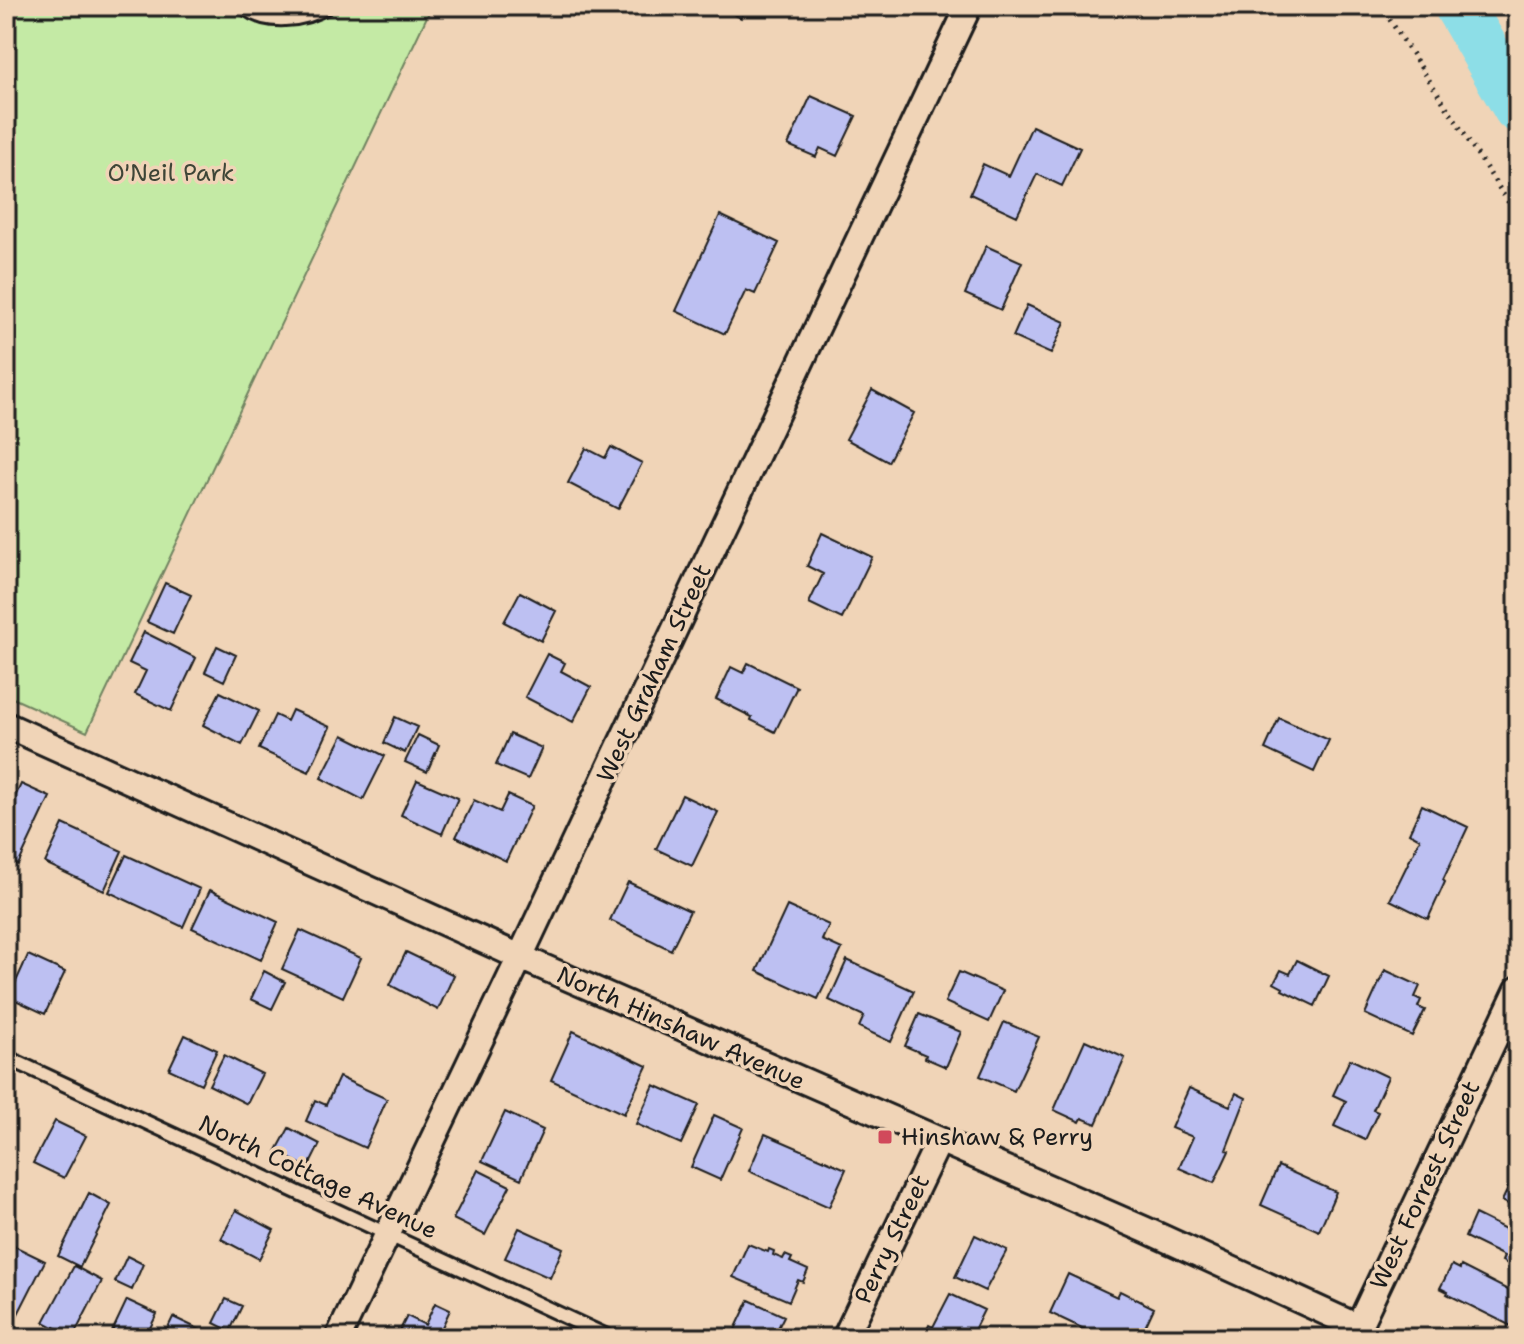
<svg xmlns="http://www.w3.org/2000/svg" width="1524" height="1344" viewBox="0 0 1524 1344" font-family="'Shantell Sans',sans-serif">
<rect width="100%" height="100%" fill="#f0d4b7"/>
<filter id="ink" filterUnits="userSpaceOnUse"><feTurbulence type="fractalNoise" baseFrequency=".0125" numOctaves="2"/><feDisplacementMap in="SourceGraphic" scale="16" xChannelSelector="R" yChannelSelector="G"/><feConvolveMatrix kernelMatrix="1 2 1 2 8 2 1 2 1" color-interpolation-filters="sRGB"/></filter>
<g filter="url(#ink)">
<!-- green -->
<path fill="#c4eaa5" stroke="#708360" stroke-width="2" d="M6,6H432L87,732L6,695Z"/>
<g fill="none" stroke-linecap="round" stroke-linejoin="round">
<!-- river -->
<path stroke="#8ddee7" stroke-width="50" d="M1459,6L1518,108"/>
</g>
<!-- building -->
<path fill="#bdc0f2" stroke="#1c1c1c" stroke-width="2" d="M717,6H747L741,18Z
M811,96L856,116L837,156L820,148L816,157L788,145Z
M1032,126L1080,148L1062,186L1037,174L1017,216L970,194L983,164L1009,176Z
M720,215L779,243L755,294L746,290L725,334L676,311Z
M986,246L1022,262L1001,310L965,294Z
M1027,305L1065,322L1051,354L1013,337Z
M872,390L914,413L888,462L846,439Z
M611,447L642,463L618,509L568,483L586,448L605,458Z
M822,533L872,557L842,619L809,603L823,574L807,566Z
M165,583L191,595L173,634L147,622Z
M520,592L556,611L541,641L504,622Z
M144,632L196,658L171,711L135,694L146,671L129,663Z
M217,646L236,655L224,681L205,672Z
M547,654L565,663L561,671L591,687L573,722L525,697Z
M748,663L797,687L775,732L751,720L752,717L716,699L731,667L743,673Z
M220,692L259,711L242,745L203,725Z
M292,710L330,727L309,772L259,749L275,715L287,721Z
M395,717L417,727L405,753L384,743Z
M1279,718L1329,740L1314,772L1265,749Z
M510,734L542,748L528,779L496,765Z
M343,735L385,756L363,800L321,778Z
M418,735L439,745L427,772L405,762Z
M417,780L458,798L442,834L401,815Z
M21,784L50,797L18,865L6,860V816Z
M508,795L532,806L506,861L456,837L474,800L500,812Z
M682,795L718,812L692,866L656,849Z
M1422,805L1468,827L1443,880L1445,882L1428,919L1390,900L1420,839L1409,833Z
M63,824L122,851L104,891L45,863Z
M126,855L200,889L183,927L109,892Z
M628,882L690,911L671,950L610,920Z
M210,890L278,922L261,960L192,928Z
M787,906L829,925L822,940L842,949L818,999L757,971Z
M300,930L361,958L343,997L282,969Z
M406,952L454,975L438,1010L390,985Z
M28,955L65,972L45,1014L9,997Z
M847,960L914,991L891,1042L859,1027L864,1016L829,1000Z
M1297,960L1329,976L1315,1006L1282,990L1283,988L1274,983L1281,970L1290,974Z
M1385,970L1420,986L1415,997L1421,1000L1418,1007L1425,1010L1412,1036L1365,1014Z
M264,971L285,982L272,1009L251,999Z
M959,972L1003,991L989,1022L945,1002Z
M919,1014L961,1032L946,1067L925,1058L926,1055L905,1046Z
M1004,1022L1039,1037L1014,1091L980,1076Z
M573,1031L647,1066L624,1114L551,1080Z
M185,1035L217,1050L201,1084L169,1069Z
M1085,1040L1125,1058L1096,1124L1082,1118L1080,1122L1054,1110Z
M224,1055L262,1074L247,1104L209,1085Z
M1350,1059L1388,1077L1373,1110L1378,1112L1365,1140L1334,1126L1346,1101L1333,1095Z
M339,1077L387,1099L365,1148L306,1121L315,1100L326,1105Z
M654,1085L699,1105L681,1144L636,1124Z
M1189,1088L1230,1106L1236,1093L1246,1098L1226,1150L1229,1151L1214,1183L1179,1168L1193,1137L1171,1128Z
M505,1112L543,1130L521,1179L482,1161Z
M714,1115L743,1128L720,1180L691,1167Z
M55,1121L86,1136L64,1178L33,1163Z
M289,1128L320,1144L308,1168L276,1152Z
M765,1134L846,1169L829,1207L749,1171Z
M1278,1166L1336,1192L1319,1231L1261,1205Z
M1518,1167V1209L1502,1201Z
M478,1170L510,1186L485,1235L453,1219Z
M89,1193L111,1205L80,1267L58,1256Z
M236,1210L274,1230L259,1259L221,1239Z
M1475,1214L1518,1235V1269L1502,1261L1504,1256L1465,1237Z
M519,1228L563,1248L550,1278L505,1258Z
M975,1235L1007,1250L985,1291L955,1277Z
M10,1244L45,1261L17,1316L6,1310V1253Z
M748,1244L768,1252L769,1249L774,1251L773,1255L783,1259L785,1255L792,1258L790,1262L808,1270L803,1282L798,1280L789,1301L733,1277Z
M127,1256L143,1264L132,1290L115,1282Z
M1452,1265L1460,1269L1461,1266L1518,1295V1317L1513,1327L1447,1294L1448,1292L1440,1288Z
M74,1266L102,1281L73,1337L44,1322Z
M1068,1274L1117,1297L1120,1291L1154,1308L1140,1338H1098L1099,1336L1050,1313Z
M950,1294L984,1310L970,1338H923L929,1325L933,1327Z
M226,1299L242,1306L230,1331L214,1323Z
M127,1300L157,1314L145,1338H109Z
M749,1300L784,1316L773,1338H731Z
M435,1303L450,1310L437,1338H396L407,1316L425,1325Z
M173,1317L207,1333L204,1338H163Z"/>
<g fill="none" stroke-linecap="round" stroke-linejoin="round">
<!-- lane casing -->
<g stroke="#1c1c1c" stroke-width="18">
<path id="lane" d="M243,6C264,26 305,21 328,6
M6,1057L611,1338"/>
</g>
<!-- street casing -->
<g stroke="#1c1c1c" stroke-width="30">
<path id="street" d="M6,725L520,957L1146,1230L1358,1327
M338,1338L520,957L969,6
M845,1338L939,1141
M1353,1338L1518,989"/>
</g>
<!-- path -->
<path stroke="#1c1c1c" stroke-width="5" stroke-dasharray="2 6" stroke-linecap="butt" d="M1381,6L1518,217"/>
<!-- lane -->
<use href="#lane" stroke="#f0d4b7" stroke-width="12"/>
<!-- street -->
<use href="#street" stroke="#f0d4b7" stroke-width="24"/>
</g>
</g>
<!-- markers -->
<rect fill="#d1495b" stroke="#f0d4b7" stroke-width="3" x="877" y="1129" width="16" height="16" rx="4"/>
<g text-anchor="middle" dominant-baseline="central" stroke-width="7" stroke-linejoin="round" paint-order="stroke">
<!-- park labels -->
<g font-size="24" fill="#3e4537" stroke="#f0d4b7">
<text x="171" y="173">O'Neil Park</text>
</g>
<!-- street labels -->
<g font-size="24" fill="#1c1c1c" stroke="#f0d4b7">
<text transform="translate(654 673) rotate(-65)">West Graham Street</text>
<text transform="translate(681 1028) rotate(24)">North Hinshaw Avenue</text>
<text transform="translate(318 1177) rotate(25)">North Cottage Avenue</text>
<text transform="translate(1425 1185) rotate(-65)">West Forrest Street</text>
<text transform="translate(892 1239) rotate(-64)">Perry Street</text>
</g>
<!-- poi labels -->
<g font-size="24" fill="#1c1c1c" stroke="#f0d4b7" text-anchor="start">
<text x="901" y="1137">Hinshaw &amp; Perry</text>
</g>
</g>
<!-- margin -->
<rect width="1524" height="1344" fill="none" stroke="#f0d4b7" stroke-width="32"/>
<rect x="16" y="16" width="1492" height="1312" fill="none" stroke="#1c1c1c" stroke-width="3" filter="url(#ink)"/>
</svg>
